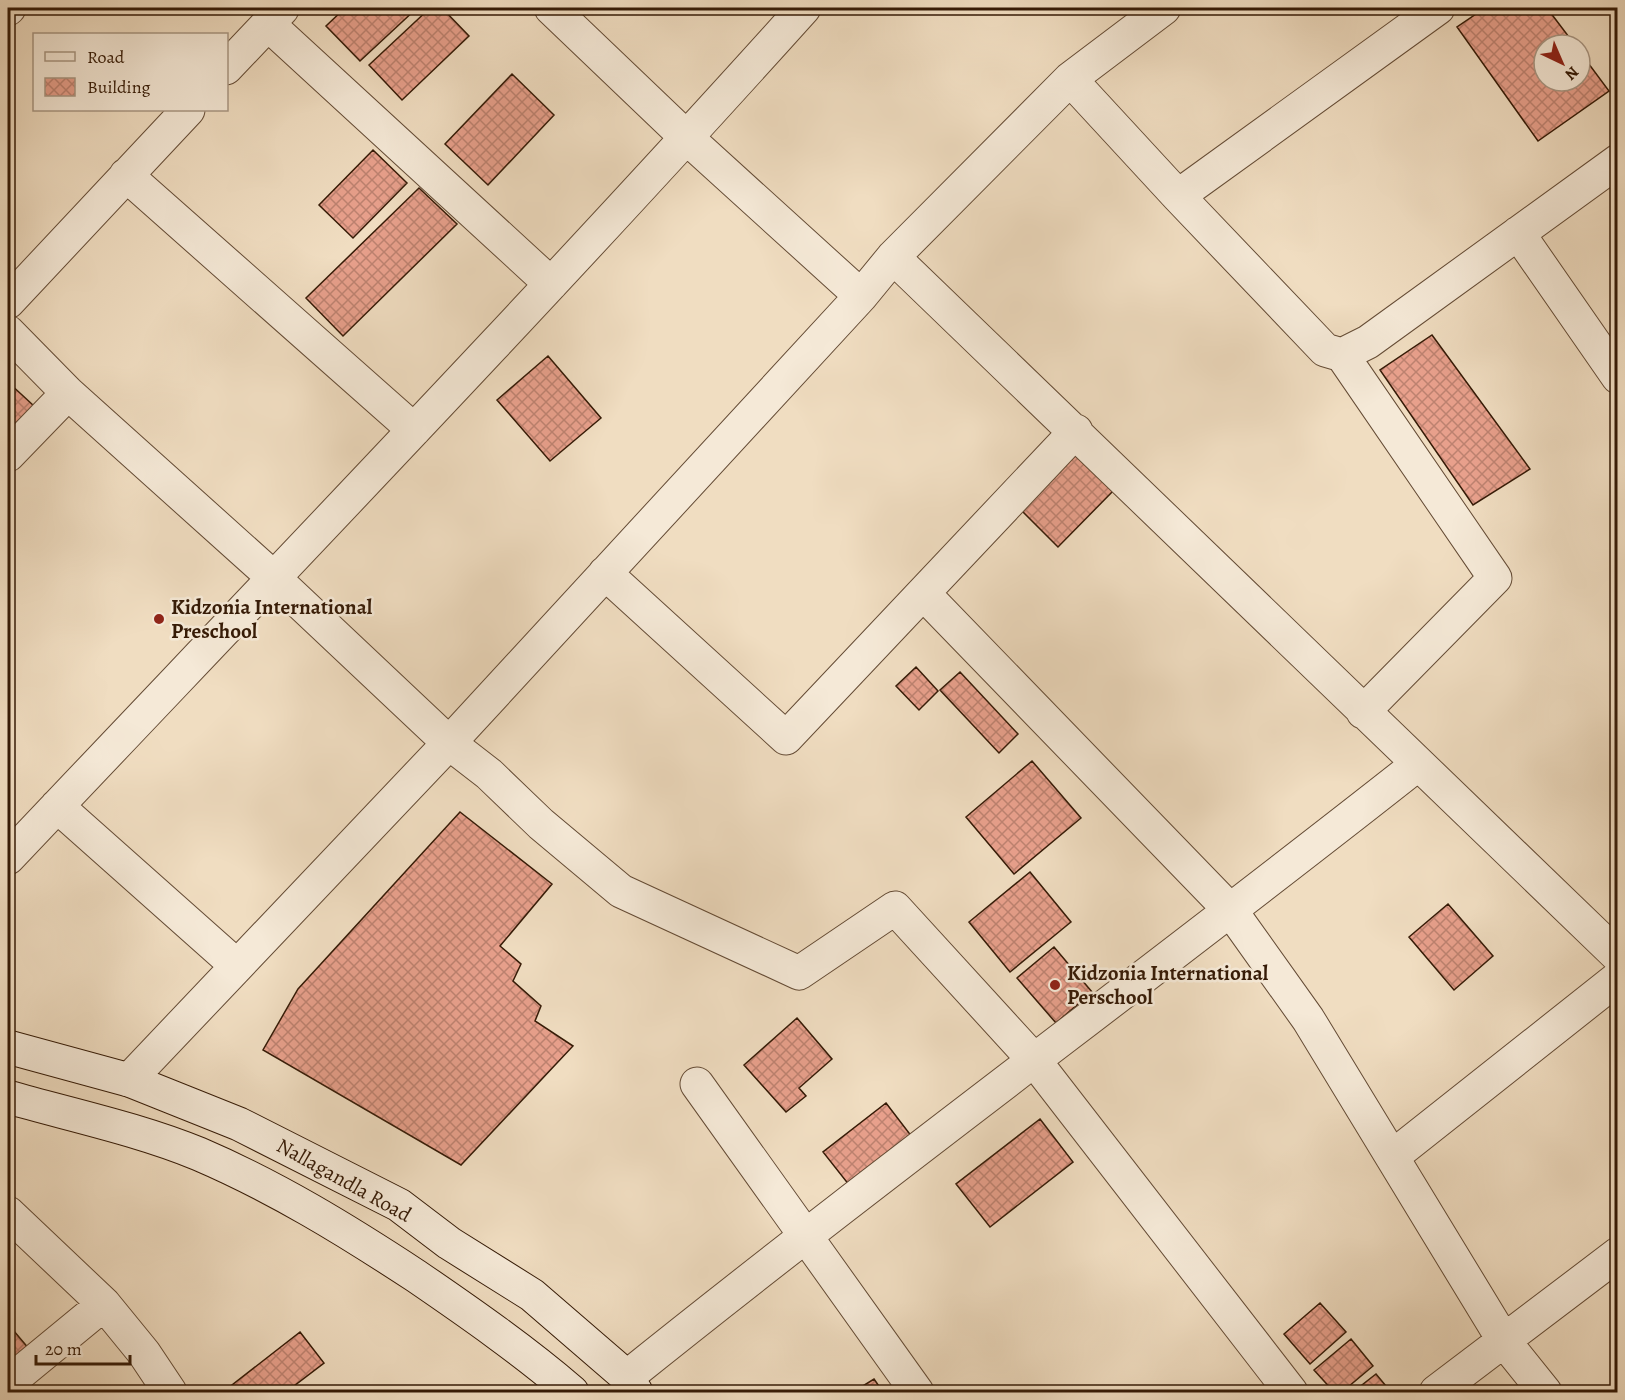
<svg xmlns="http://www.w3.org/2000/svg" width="1625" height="1400" viewBox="0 0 1625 1400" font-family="Alegreya,serif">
<defs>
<pattern id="building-cross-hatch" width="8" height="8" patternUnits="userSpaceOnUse" patternTransform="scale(1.5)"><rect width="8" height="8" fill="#e8a08c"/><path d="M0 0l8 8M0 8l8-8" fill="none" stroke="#bd8270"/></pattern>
</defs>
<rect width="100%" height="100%" fill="#f0ddc1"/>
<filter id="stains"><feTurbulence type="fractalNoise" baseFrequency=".00333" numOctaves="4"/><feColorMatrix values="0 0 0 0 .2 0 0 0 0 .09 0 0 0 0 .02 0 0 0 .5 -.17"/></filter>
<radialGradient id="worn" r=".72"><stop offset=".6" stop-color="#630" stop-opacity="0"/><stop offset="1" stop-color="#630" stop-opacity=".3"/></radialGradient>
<!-- building -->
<path fill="url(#building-cross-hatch)" stroke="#351a06" stroke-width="1.5" d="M345,8H417L360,61L326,26Z
M430,8H442L469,36L402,100L369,65Z
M1485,8H1547L1575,45H1544V81H1580V52L1609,91L1538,141L1457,27Z
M512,74L554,115L488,185L445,144Z
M373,150L407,183L353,238L319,205Z
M419,188L457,224L343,336L306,298Z
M1432,335L1530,469L1473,505L1380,370Z
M548,356L601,418L550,461L497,400Z
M8,382L34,406L8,434Z
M1076,452L1114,490L1058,547L1019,508Z
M916,667L938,691L919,710L896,686Z
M960,672L1018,734L999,753L940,690Z
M1032,761L1081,818L1014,874L966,817Z
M460,812L552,884L500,946L521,964L513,981L541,1006L535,1021L573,1046L461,1165L263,1050L298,989Z
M1030,872L1071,922L1010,972L969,922Z
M1448,904L1493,956L1454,990L1409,937Z
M1054,947L1092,992L1056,1023L1017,978Z
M797,1018L832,1059L799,1088L806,1096L786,1112L744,1065Z
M886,1103L919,1146L857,1195L823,1152Z
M1040,1119L1073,1162L990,1227L956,1184Z
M1320,1303L1346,1332L1310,1364L1284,1334Z
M8,1324L35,1356L8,1380Z
M300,1332L324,1363L286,1392H223Z
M1351,1339L1373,1366L1342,1392H1334L1314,1370Z
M1376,1374L1391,1392H1353Z
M874,1379L883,1392H853Z"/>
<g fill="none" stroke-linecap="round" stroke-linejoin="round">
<!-- minor casing -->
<g stroke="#644b35" stroke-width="35">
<path id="minor" d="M551,8L687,138L861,296
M8,9L9,8
M268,24L551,284
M226,68L282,9
M1070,79L1178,196L1325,350L1342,355L1368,342L1618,161
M126,175L414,430
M1178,196L1438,8
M1518,233L1618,377
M893,257L1618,956
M8,302L188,110
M8,332L68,393L275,579L449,743L489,774L541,824L621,891L799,973L895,908L1034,1060L1291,1392
M1342,355L1495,578L1363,712
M8,455L68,393
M605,573L786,738L1076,431
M923,593L1231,911L1308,1019L1504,1341L1545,1392
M57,806L237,966
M8,858C275,576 545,296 804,8
M129,1080L449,743L861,296L893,257L1070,79L1164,8
M697,1084L917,1392
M1392,1157L1618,978
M8,1213L104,1304L144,1353L170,1392
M627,1377C887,1168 1156,971 1418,764
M8,1383L104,1304
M1436,1392L1618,1254"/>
</g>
<!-- secondary casing -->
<g stroke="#351a06" stroke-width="35">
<path id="secondary" d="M8,1047L129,1080L239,1124L399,1205L449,1243L532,1295L627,1377L636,1392
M8,1097C71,1115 138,1129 199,1154C276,1187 346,1230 416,1276C470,1313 523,1350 572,1392"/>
</g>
<!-- minor -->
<use href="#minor" stroke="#f5e9d7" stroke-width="33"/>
<!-- secondary -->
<use href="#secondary" stroke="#f5e9d7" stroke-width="33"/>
</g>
<!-- markers -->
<g fill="#8f2418" stroke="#f5e9d7" stroke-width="2">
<circle cx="159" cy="619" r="6"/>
<circle cx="1055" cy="985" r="6"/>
</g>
<g text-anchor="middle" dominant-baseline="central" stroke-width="5" stroke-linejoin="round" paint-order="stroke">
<!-- poi labels -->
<g font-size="21" font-weight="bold" fill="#351a06" stroke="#f5e9d7" text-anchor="start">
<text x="171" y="607">Kidzonia International<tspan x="171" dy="24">Preschool</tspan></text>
<text x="1067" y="973">Kidzonia International<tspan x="1067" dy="24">Perschool</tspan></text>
</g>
<!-- street labels -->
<g font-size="21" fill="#351a06" stroke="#f5e9d7">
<text transform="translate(344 1180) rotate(29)">Nallagandla Road</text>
</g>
</g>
<!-- margin -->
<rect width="1625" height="1400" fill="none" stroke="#f0ddc1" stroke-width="30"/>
<rect x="9" y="9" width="1607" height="1382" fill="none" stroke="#351a06" stroke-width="3"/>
<rect x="15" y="15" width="1595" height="1370" fill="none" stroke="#351a06" stroke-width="1.5"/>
<!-- legend -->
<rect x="33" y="33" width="195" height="78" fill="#f5e9d7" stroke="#a89683" stroke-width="1.5"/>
<rect x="45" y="52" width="30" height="9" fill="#f5e9d7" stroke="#a89683" stroke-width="1.5"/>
<text x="87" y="63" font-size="18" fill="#351a06">Road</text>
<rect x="45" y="78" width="30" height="18" fill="url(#building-cross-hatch)" stroke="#a89683" stroke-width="1.5"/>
<text x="87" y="93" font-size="18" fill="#351a06">Building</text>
<!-- north arrow -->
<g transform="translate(1562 63) rotate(136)"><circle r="28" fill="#f5e9d7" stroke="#a89683" stroke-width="1.5"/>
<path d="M0-4.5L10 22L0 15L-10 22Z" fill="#8f2418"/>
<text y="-9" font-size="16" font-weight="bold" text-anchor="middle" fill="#351a06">N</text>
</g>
<!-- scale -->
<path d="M36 1355v9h94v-9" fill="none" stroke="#351a06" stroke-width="3"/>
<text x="45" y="1355" font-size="18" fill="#351a06" stroke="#f5e9d7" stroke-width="4.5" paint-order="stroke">20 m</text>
<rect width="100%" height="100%" filter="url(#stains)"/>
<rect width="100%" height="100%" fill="url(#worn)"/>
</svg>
